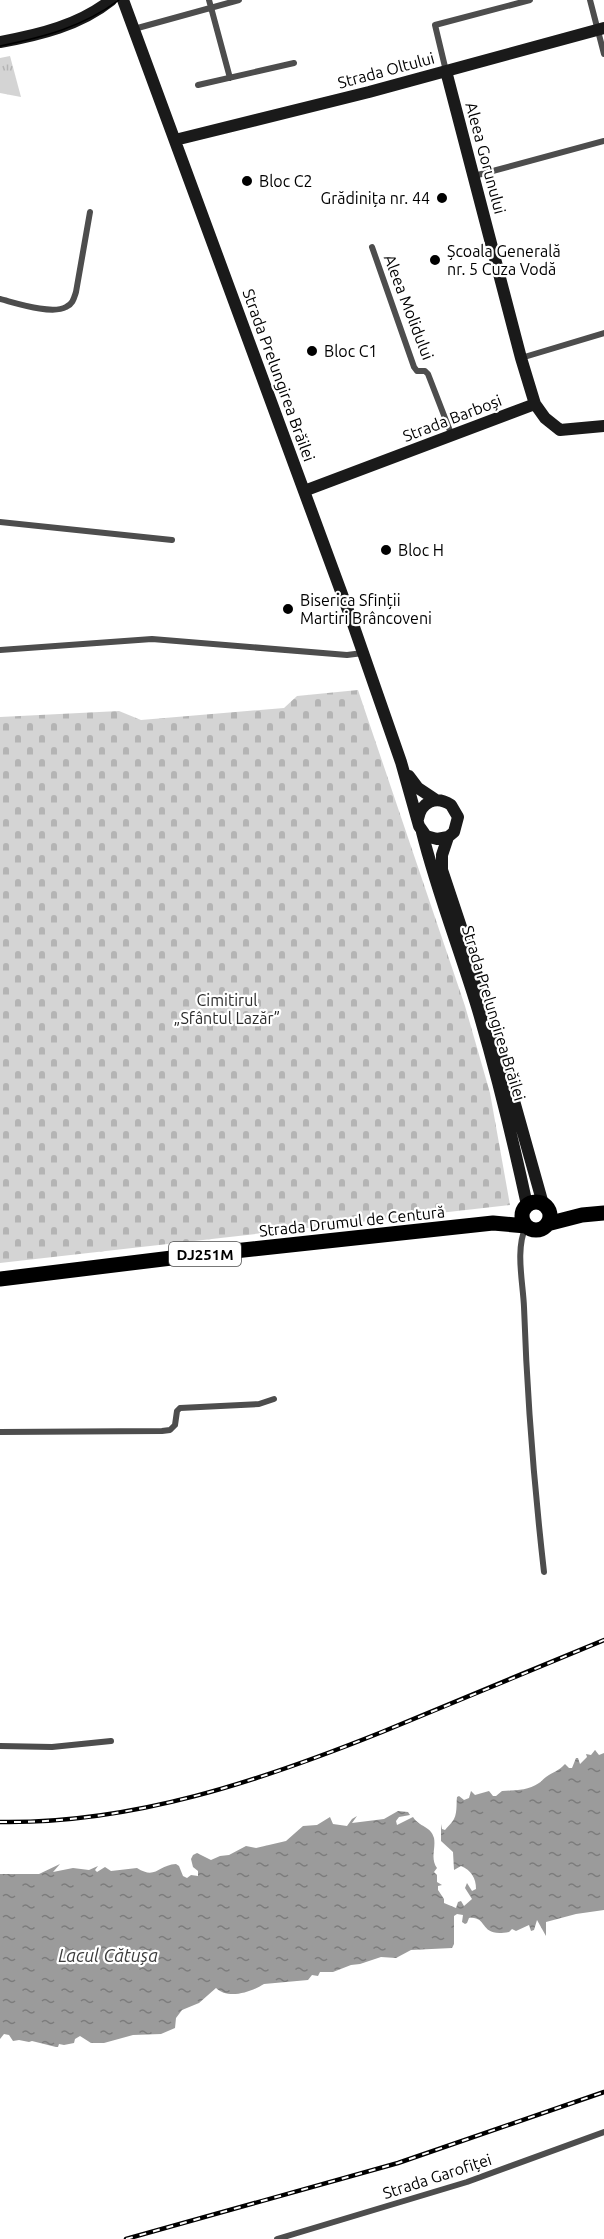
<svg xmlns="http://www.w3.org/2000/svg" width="604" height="2239" viewBox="0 0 604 2239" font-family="Ubuntu,sans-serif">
<defs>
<pattern id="grass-tufts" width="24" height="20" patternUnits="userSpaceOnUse" patternTransform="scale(1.5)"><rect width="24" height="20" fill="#d4d4d4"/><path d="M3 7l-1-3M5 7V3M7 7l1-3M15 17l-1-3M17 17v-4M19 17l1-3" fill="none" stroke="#b4b4b4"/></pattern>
<pattern id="cemetery-stones" width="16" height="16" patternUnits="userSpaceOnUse" patternTransform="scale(1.5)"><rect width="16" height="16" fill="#d4d4d4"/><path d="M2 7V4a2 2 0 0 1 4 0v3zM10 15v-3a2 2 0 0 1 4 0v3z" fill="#b4b4b4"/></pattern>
<pattern id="water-ripples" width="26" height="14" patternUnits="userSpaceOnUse" patternTransform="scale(1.5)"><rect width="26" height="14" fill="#9b9b9b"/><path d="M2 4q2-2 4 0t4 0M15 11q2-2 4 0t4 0" fill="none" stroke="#7c7c7c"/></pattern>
</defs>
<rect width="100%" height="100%" fill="#fff"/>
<!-- grass -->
<path fill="url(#grass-tufts)" d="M10,56L21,97L0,93V58Z"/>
<!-- cemetery -->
<path fill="url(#cemetery-stones)" d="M358,690L465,1006L490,1093L510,1205L0,1263V717L119,711L141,720L284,708L297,696Z"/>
<!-- water -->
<path fill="url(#water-ripples)" d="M595,1750L599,1755L604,1753V1910L576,1914L546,1922V1936L537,1920L534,1930L531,1931L529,1925L516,1931L512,1929L509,1932C478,1938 489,1916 469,1918L467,1923L465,1924L462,1922L463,1915L457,1914L454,1916V1944L452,1948L411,1950L396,1958L381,1957L360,1964L351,1965L333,1972H320L318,1976L312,1975L308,1980L264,1984C251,1992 228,2000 216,1988L199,2003L182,2010L176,2018L175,2028L161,2034L133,2035L104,2043H91L80,2036L75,2039L74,2043L64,2045L59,2044L58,2047H56L32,2041L29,2042L19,2040L13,2041L9,2035L4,2034L0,2039V1874H39L60,1864L53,1872L73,1868L89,1870L98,1866L95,1870L97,1872L105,1867L111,1871L137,1868C156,1880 158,1865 176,1864L179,1866L183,1876L187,1878L191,1875L198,1876V1871L193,1867L191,1859L193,1855L197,1853L211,1860L220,1856L229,1855L246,1846L256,1848L286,1841L303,1826L317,1825L330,1817L333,1824L347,1826L352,1819L357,1816L352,1823L384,1819L398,1811L408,1812L410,1815L399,1817L396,1821L397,1825L413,1817C419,1827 431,1826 434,1838C436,1849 430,1858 437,1868L434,1872L437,1875V1882L442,1885L438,1886V1890L444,1899V1903L456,1908L458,1902L461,1901L464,1906L472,1899L465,1888L467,1883L472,1891L476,1889C476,1878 471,1870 461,1866L454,1870L453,1852L441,1841V1824L442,1829L445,1830C447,1827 450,1825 452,1822C458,1815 456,1804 457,1797L459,1796L464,1800L469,1798L471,1791L475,1795L489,1791L493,1796H496L502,1791C515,1790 527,1791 539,1783C541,1782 543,1779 546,1777C553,1772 559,1771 565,1764L569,1768H572L576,1758H578L580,1764L587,1757L586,1754L591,1755Z"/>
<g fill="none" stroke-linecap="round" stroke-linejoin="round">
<!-- street -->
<path stroke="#4d4d4d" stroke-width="6" d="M209,0L230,78
M590,0L604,54
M134,29L239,0
M446,71L435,25L530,0
M198,85L294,63
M474,176L604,141
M372,247L414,367L417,371H425L428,374L452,436
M0,299C16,303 52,315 66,307C73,304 74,298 76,292L90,212
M521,358L604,333
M0,522L172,540
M0,650L152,639L347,655L363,653
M526,1226C515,1250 523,1282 524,1307C527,1396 534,1484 544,1572
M0,1432L162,1431L170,1430L175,1425L177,1411L180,1408L259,1404L274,1399
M0,1746L52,1747L111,1741
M277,2239L467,2182L604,2132"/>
<!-- secondary -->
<path stroke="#1a1a1a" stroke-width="12" d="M123,0L353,624L401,762L419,826L426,836L437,839L448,837L454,832L458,817L451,805C436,795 421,802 418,819
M0,42C39,35 80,25 111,0
M446,71L521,358L535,404
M175,140L369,92L604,28
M304,491L535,404L545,418L560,430L604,426
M409,776L418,788L436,800
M422,832C437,892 460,950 478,1010C497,1075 513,1140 527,1205
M448,837L442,855V870L488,1008L543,1204"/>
<!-- highway -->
<path stroke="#000" stroke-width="15" d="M522 1216a14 14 0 1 1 28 0a14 14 0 1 1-28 0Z
M547,1224L582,1215L604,1213
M0,1279L188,1256L493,1223L526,1226"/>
<!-- tram -->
<path stroke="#000" stroke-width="1.5" d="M0,46C44,37 83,27 119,0"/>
<!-- rail casing -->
<g stroke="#000" stroke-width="4.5">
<path id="rail" d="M0,1822C132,1824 260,1781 382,1732C456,1702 530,1671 604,1640
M126,2239L398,2163L604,2092"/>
</g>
<!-- rail -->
<use href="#rail" stroke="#fff" stroke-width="2" stroke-dasharray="7" stroke-linecap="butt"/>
</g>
<!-- markers -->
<g fill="#000" stroke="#fff" stroke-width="2">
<circle cx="247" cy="181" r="6"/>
<circle cx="442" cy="198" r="6"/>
<circle cx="435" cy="260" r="6"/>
<circle cx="312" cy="351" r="6"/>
<circle cx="386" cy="550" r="6"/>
<circle cx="288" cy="609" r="6"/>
</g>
<g text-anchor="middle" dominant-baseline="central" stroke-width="4.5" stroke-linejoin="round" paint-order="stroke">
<!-- shield labels -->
<rect fill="#fff" stroke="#4c4c4c" stroke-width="1.5" x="169" y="1242" width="72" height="24" rx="4.5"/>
<g font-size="15" font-weight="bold" fill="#000">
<text x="205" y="1254">DJ251M</text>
</g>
<!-- street labels -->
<g font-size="16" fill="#000" stroke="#fff">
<text transform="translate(386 70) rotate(-15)">Strada Oltului</text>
<text transform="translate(486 158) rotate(75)">Aleea Gorunului</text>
<text transform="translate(409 307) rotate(69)">Aleea Molidului</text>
<text transform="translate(279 375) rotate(70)">Strada Prelungirea Brăilei</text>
<text transform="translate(452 418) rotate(-21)">Strada Barboși</text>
<text transform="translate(494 1013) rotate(73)">Strada Prelungirea Brăilei</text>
<text transform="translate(352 1221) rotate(-6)">Strada Drumul de Centură</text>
<text transform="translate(437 2176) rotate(-18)">Strada Garofiței</text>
</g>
<!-- poi labels -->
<g font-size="16" fill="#000" stroke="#fff" text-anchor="start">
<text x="259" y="181">Bloc C2</text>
<text x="430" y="198" text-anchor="end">Grădinița nr. 44</text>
<text x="447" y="251">Școala Generală<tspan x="447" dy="18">nr. 5 Cuza Vodă</tspan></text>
<text x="324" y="351">Bloc C1</text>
<text x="398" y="550">Bloc H</text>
<text x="300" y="600">Biserica Sfinții<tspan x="300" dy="18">Martiri Brâncoveni</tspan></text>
</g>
<!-- park labels -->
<g font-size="16" fill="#2b2b2b" stroke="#fff">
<text x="227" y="1000">Cimitirul<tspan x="227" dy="18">„Sfântul Lazăr”</tspan></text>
</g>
<!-- water labels -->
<g font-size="18" font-style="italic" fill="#3c3c3c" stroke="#fff">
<text x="108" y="1955">Lacul Cătușa</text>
</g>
</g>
</svg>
